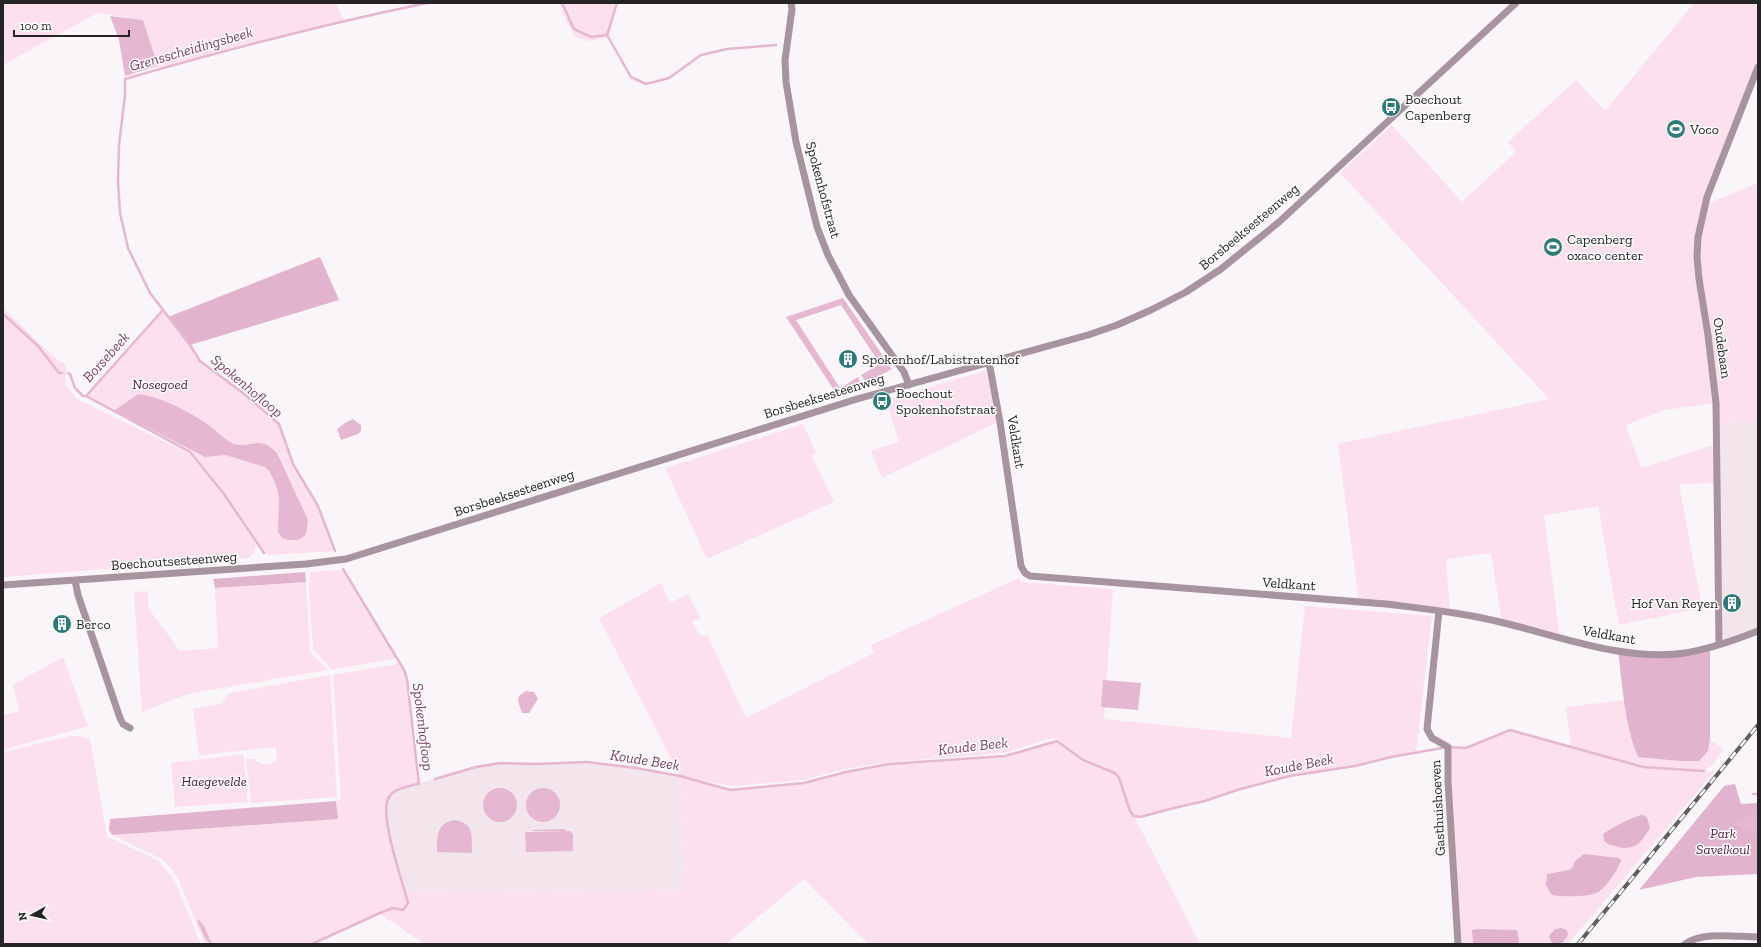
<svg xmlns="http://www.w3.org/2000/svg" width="1761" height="947" viewBox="0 0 1761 947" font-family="'Zilla Slab',serif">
<rect width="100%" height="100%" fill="#faf5f8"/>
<!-- built -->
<path fill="#f2e5ec" d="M1758,421V631L1719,644L1717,424Z
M587,762L636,768L680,776L685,890L405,892L387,826L386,805L388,797L394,791L453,773L500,763L536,764Z"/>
<!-- green -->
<path fill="#fce0ee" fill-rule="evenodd" d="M3,3H336L344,20L233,48L159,69L143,20L97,13L3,65Z
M560,3H615L613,25L607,38L588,41L575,37L562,13Z
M1694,3H1758V67L1705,205L1758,183V421L1717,424L1716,403L1664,410L1626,425L1641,468L1717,444L1718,483L1679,484L1702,608L1619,625L1598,506L1544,515L1560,638L1502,622L1491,553L1446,559L1450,613L1359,602L1338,444L1549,399L1340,173L1392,125L1462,202L1516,152L1508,142L1576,80L1605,111Z
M3,308L54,357L65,364L67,370L65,377L66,385L77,399L188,453L224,495L256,544L254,552L249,558L3,577Z
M163,310L200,361L243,393L279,424L293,464L318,506L335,551L269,555L264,553L224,494L190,452L86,396Z
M984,371L988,374L996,423L882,478L871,451L899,442L886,400Z
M803,424L816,452L812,456L834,502L707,559L665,468Z
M342,570L396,658L332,670L313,649L309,587L310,572Z
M1019,578L1020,582L1113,589L1104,719L1291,738L1305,606L1432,616L1416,753L1391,757L1355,766L1290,776L1237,790L1205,801L1178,807L1140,817L1134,816L1200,944H868L804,879L726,944H424L379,913L312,944H205L178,878L170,867L162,859L112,835L338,819L336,801L341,800L333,675L399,664L407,679L419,784C409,786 395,788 389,797C378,812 400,874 405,892L685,890L680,776L599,618L661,583L670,603L688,594L700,618L692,622L700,635L708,636L746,718L874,653L871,645ZM1058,738L1057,741L1005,756L889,764L846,772L804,783L730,790L693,779L732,786L803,780L845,769L888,762L1005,753L1048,739Z
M306,582L310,652L328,670L188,694L142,712L134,592L148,591L149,609L180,651L218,648L215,588Z
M63,657L88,726L3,750V715L19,711L13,685Z
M330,675L337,797L251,803L246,759H254L261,764H270L277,760L276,747L199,755L193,709L220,704L230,693Z
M1625,700L1634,748L1638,757L1679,761H1699L1708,751L1710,739L1723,749L1713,764L1704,771L1714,772L1568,944H1458L1448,747L1466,748L1510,730L1571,746L1566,707ZM1642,815L1647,817L1604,834L1636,816ZM1575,861L1592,895L1547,874L1568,870L1572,868Z
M71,736H79L90,739L107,836L159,861L174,880L201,944H3V752Z
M243,754L248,802L175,807L171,763Z"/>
<!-- forest -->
<path fill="#e2b3cc" d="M320,257L339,300L190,345L168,317Z
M305,572L306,582L215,588L213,579Z
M1710,647V739L1708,751L1699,761H1679L1638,757C1625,727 1622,683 1618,650L1664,655Z
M1735,784L1741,804L1758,803V874L1696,877L1639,890L1724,786Z
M336,801L338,819L112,835L109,830L110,819Z
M1642,815L1647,817L1650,828C1642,842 1635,851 1618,847C1612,845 1608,845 1604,841L1603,834C1610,829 1634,816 1642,815Z
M1584,854L1619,858L1621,860C1620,867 1605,889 1598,892C1590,897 1562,897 1552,895L1546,885L1547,874L1568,870L1572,868L1575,861Z
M1561,928L1567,930L1568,936L1561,944H1552L1549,936L1555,929Z
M1477,929L1516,930H1517L1519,941L1517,944H1476L1473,942L1472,930Z"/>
<!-- water -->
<path fill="#e6b7d0" d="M110,16L143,20L158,66L125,76L119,40Z
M843,298L892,369L866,383L861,375L880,364L841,305L796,320L840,388L858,377L863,386L838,396L786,317Z
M138,394C163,397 194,414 214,429C220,434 226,441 234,444C251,449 259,434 277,453L308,520L306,534L302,538L297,540H288L282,538L278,532L279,498L276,485L270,472L265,467L225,455L205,457L117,412L115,410Z
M353,419L361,425V431L358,434L341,440L337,429L345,423Z
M1103,680L1141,683L1138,710L1101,707Z
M526,691L534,692L538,699L529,713H522L518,701L519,696Z
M526 805a17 17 0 1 1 34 0a17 17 0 1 1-34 0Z
M483 805a17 17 0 1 1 34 0a17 17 0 1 1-34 0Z
M1750,814L1758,816V834L1732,824Z
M454,820C476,823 471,838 472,853L437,852C437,837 436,824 454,820Z
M566,829V831H570L573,834V851L526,852L525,832H565L533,831V830Z
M199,920L204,926L209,937L207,942L197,921Z"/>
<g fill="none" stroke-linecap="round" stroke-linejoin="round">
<!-- stream -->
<path stroke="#e6b7d0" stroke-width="2.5" d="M562,3L574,29L591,37L607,35
M607,35L631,77L646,84L669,78L701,55L727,49L776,45
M607,35L617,3
M3,314L38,346L59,373H62
M68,373L70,374L75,388L83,396H86L163,310
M86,396L190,452L224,494L264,553
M335,551L318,506L293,464L279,424L243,393L200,361L190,345L150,293L128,248L120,213L118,181L119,145L125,95V79C225,50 325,24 427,3
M343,569L404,670L407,679L419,784
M435,779L476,767L500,763L536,764L587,762L636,768L680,776L730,790L804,783L846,772L889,764L1005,756L1057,741L1083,760L1115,773L1119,778L1130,811L1134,816L1140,817L1178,807L1205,801L1237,790L1290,776L1355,766L1391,757L1448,747L1466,748L1510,730L1643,767L1704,771
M1753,794H1758
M209,940L211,944
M312,944L380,913L393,908L403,910L408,903C403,883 378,813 389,797C395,788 407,787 417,784"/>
<!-- minor -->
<path stroke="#a8949e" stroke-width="7" d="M791,3L792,9L785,60L786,82L796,142L817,227L828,255L849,295L904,372L909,385
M989,362L1000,422L1021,566L1025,573L1030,576L1386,604C1426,609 1465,613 1504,623C1559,636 1627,662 1685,653C1710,649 1735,640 1758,631
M75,580L78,595L120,718L123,724L130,728
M3,585L306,564L346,559L857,399L1088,335L1117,325L1151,310L1186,292L1221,269L1279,222L1516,3
M1439,611L1427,729L1432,738L1448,747V782L1458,944
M1719,644L1716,403L1708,335L1699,279L1697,257L1698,237L1707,197L1758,67
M1685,944C1703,931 1736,937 1758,937"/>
<!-- rail casing -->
<g stroke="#615e60" stroke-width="4">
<path id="rail" d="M1578,944L1758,725"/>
</g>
<!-- rail -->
<use href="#rail" stroke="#fff" stroke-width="2.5" stroke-dasharray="8" stroke-linecap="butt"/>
</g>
<!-- icons -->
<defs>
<g id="bus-disc" transform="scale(1)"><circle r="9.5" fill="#307979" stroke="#fff"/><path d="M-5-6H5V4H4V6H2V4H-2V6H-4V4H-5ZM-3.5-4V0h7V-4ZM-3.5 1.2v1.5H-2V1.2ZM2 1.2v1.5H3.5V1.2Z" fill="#fff"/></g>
<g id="stadium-disc" transform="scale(1)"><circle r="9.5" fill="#307979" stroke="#fff"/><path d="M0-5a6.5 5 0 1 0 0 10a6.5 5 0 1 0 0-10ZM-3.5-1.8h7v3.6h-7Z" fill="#fff"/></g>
<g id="building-disc" transform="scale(1)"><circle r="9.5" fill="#307979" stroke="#fff"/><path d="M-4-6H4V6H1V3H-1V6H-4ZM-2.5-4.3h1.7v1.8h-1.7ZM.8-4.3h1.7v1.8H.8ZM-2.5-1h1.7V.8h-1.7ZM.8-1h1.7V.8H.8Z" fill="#fff"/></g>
</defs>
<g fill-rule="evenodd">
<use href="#bus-disc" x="1391" y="107"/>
<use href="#stadium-disc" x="1676" y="129"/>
<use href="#stadium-disc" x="1553" y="247"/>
<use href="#building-disc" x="848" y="359"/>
<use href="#bus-disc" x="882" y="401"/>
<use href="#building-disc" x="1732" y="603"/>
<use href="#building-disc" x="62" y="624"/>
</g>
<g text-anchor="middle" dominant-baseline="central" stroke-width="3" stroke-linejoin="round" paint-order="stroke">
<!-- poi labels -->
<g font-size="14" fill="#262425" stroke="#fff" text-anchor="start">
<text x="1405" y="99">Boechout<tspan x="1405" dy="16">Capenberg</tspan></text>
<text x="1690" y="129">Voco</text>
<text x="1567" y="239">Capenberg<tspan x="1567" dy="16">oxaco center</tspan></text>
<text x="862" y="359">Spokenhof/Labistratenhof</text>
<text x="896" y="393">Boechout<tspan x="896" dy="16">Spokenhofstraat</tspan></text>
<text x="1718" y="603" text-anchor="end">Hof Van Reyen</text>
<text x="76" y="624">Berco</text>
</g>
<!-- street labels -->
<g font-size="14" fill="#262425" stroke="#fff">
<text transform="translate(823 190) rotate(75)">Spokenhofstraat</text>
<text transform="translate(1249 227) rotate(-40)">Borsbeeksesteenweg</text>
<text transform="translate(1722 348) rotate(82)">Oudebaan</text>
<text transform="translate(824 396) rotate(-17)">Borsbeeksesteenweg</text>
<text transform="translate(1016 442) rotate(81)">Veldkant</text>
<text transform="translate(514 493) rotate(-18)">Borsbeeksesteenweg</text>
<text transform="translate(174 561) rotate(-4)">Boechoutsesteenweg</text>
<text transform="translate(1289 584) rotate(4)">Veldkant</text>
<text transform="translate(1609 635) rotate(10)">Veldkant</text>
<text transform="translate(1438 808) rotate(-93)">Gasthuishoeven</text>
</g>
<!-- park labels -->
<g font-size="14" font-style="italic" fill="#50183b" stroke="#fff">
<text x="160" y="384">Nosegoed</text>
<text x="214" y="781">Haegevelde</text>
<text x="1723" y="833">Park<tspan x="1723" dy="16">Savelkoul</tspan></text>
</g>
<!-- water labels -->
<g font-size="15" font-style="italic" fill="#7b4063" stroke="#fff">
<text transform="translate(191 49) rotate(-16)">Grensscheidingsbeek</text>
<text transform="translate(106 357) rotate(-48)">Borsebeek</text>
<text transform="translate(247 386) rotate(40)">Spokenhofloop</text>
<text transform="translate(423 727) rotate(83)">Spokenhofloop</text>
<text transform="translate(973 746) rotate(-6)">Koude Beek</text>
<text transform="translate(645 760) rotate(9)">Koude Beek</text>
<text transform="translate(1299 765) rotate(-11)">Koude Beek</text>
</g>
</g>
<!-- border -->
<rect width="1761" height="947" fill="none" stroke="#262425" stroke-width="8"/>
<!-- north arrow -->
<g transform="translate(32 915) rotate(262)" stroke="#ffffff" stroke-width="3" paint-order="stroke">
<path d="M0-3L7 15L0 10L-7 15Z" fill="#262425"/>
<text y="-6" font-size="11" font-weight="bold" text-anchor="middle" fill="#262425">N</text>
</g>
<!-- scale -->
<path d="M14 30v6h115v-6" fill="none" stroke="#262425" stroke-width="2"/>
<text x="20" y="30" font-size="12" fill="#262425" stroke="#ffffff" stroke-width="3" paint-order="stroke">100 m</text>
</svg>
